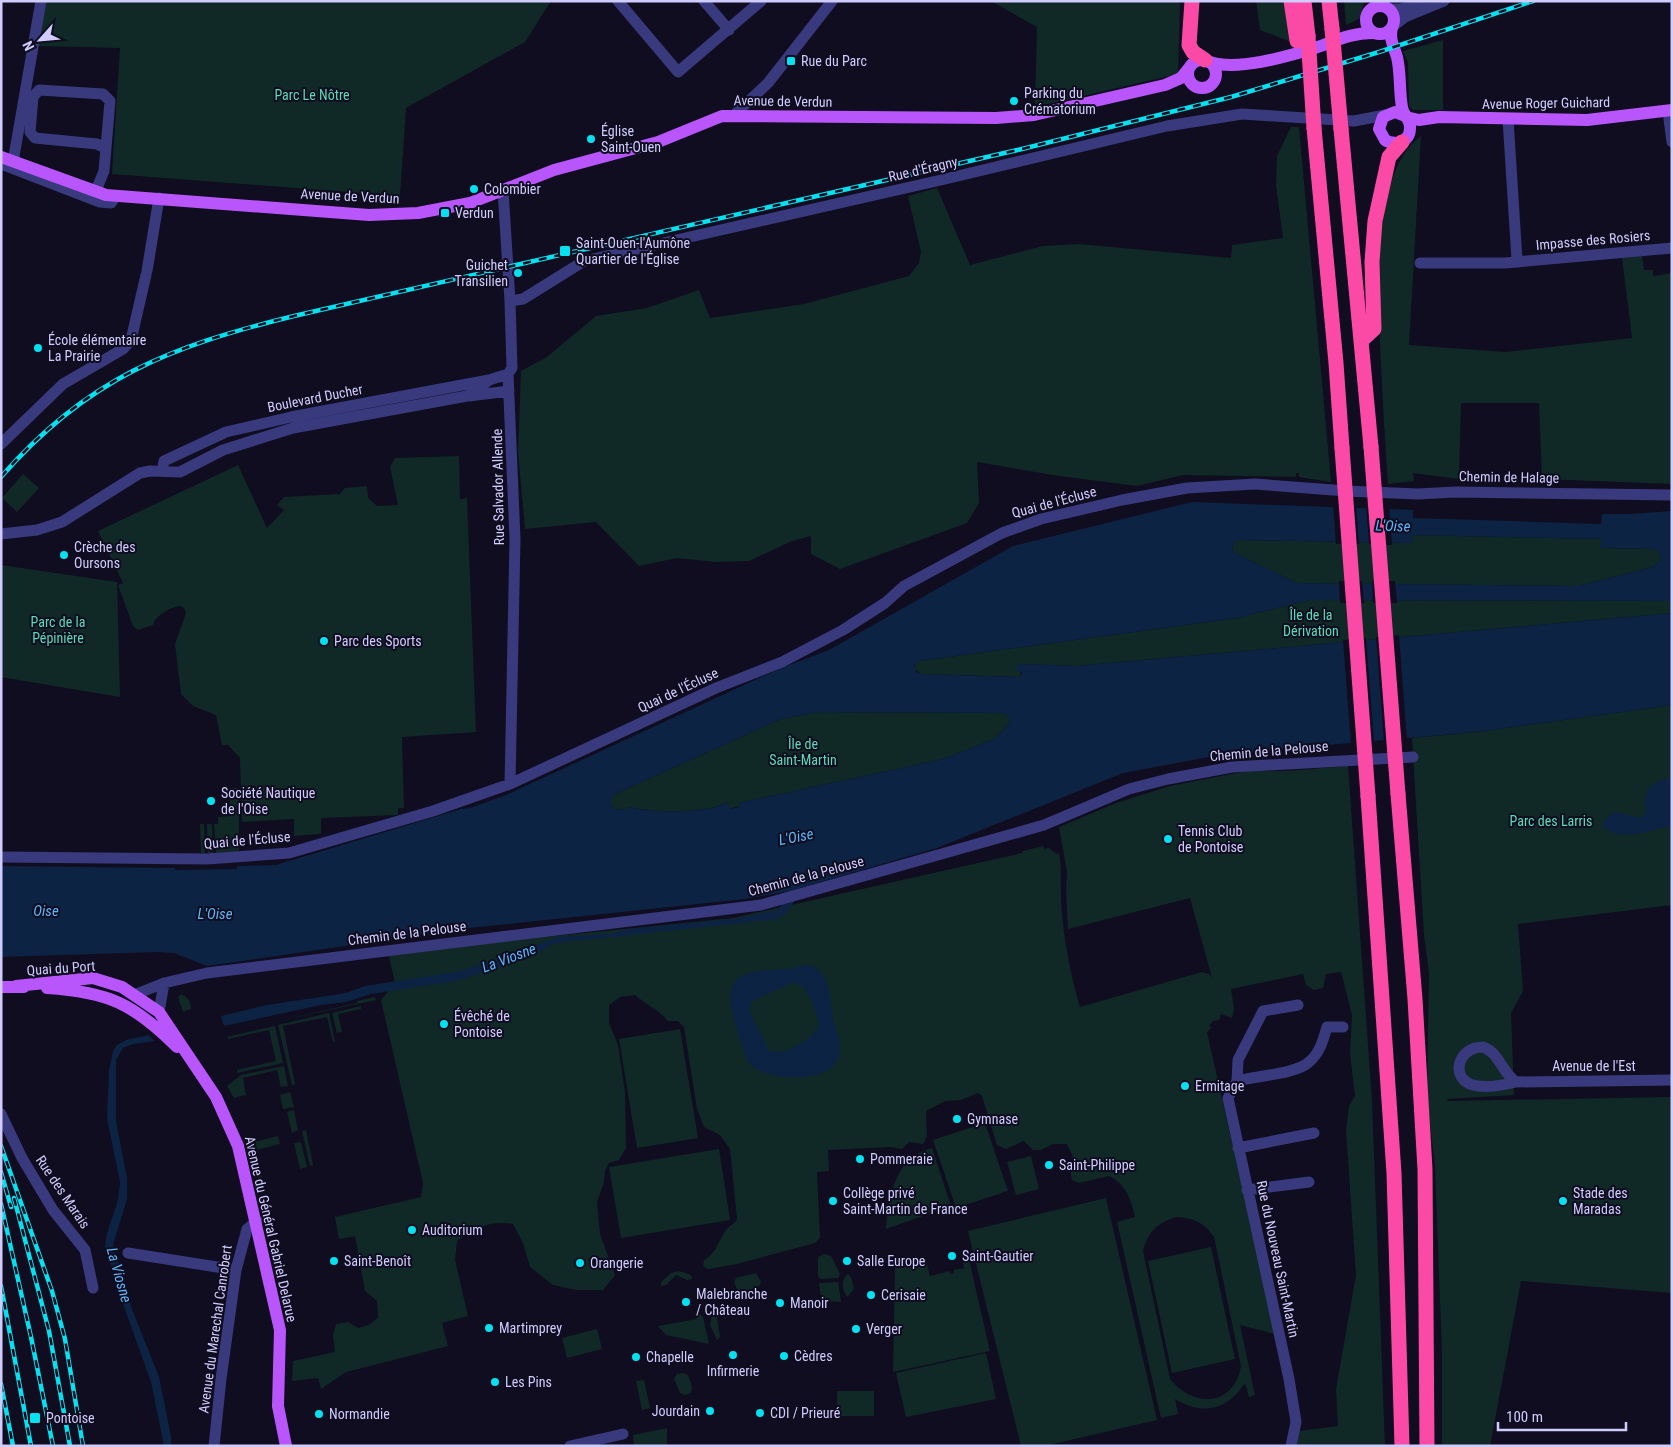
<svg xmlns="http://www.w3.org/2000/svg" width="1673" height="1447" viewBox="0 0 1673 1447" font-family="'Roboto Condensed',sans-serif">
<rect width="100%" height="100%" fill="#0f0d1f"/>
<!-- green -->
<path fill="#102927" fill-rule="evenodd" d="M44,1H551L525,42L406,108L400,196L112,174L120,48L37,46Z
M991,1H1180L1178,74L1035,107L1037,27Z
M1256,1H1284L1291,42L1260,30Z
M1344,1H1364L1361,18L1346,25Z
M1443,40V110H1413L1409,106L1408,62L1403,51Z
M1291,127H1299L1331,482L1299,477V473H1296V477L1183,475L1137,486L1059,476L977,462L979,503L967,523L840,569L811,554V536L792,541L749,561L715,562L677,558L639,566L596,522L525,529L518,452L521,371L547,357L596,316L647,308L699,290L710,318L804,304L909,276L919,263L921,252L908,196L937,188L970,265L1043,246L1079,244L1231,258L1232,245L1283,238L1276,185L1277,156Z
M1421,136L1409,345L1505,352L1632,338L1622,258L1642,256L1644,270H1653V276L1672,273V484L1542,479L1539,403H1461L1459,479L1413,473L1414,481L1388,484C1385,445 1383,405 1381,366C1379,308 1368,173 1421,136Z
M459,456L460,499L467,498L476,732L402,737L404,808H398V815L321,818V834L294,836V819L242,822L240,758L228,745H222L216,715L193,706L181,694L175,644L186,613L184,608L180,606C171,607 156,615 153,625L138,630L133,626L118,585L123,583L98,531L238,465L267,528L284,510L277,505L284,497L340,494L345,488L367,486L368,498L377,506L398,505L390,467L395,458Z
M23,474L39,488L17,512L2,498Z
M1413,535L1601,539V548L1655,549L1659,552L1661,560L1653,567L1579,586L1297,583L1235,553L1232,549L1234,542L1239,540L1412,543Z
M1,565L117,582L120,697L1,677Z
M1310,600L1672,601V613L1076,666L1018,664L1021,676L1018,677L921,674L914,669L915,664L919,661L1237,618Z
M1672,705V905L1518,924L1523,991L1511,1013L1514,1095L1447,1099L1448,1101L1672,1097V1293L1521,1281L1490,1446H1442V1354L1435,1166L1427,1099L1429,973L1424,935L1412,738L1477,732Z
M820,712L998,713L1006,714L1010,720L1008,725L996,738L944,759L739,803V806L729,809L728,802C706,814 653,813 629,807L627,810L614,809L611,805V798L615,794L781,719Z
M1348,766L1372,1101L1385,1446H1297L1299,1431L1338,1426L1336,1389L1356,1275L1346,1130L1349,1106L1355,1096L1350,1053L1352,1015L1341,972L1326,974L1323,988L1314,990L1306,985L1303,974L1231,989L1234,1009L1232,1018L1221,1014L1219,1020L1213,1021L1209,1026L1212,1027L1207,1032L1275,1334L1240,1325L1255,1395L1249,1397L1245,1383C1227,1410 1204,1416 1175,1399L1178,1414L1161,1418L1117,1222L1135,1217C1131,1199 1126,1184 1109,1176L1079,1183L1072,1180L1070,1169L1074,1159L1067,1144H1053L1041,1150H1033L1024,1141L1006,1149L997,1145L982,1096L978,1093L961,1100L945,1101L926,1111L927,1136L923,1144L909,1142L902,1149L890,1147L828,1150L829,1171L817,1172L820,1238L815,1243L737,1264L708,1269L703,1266L704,1260C717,1253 718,1241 726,1230C729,1226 734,1225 737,1219L730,1149L720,1135L704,1127L697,1109L684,1027L678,1021H668C658,1009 646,1005 635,995L620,997L609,1005V1023L618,1045L625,1092L626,1148L619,1160L609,1163L605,1171L604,1182L597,1202L600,1234L615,1275L603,1290H576L553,1285L530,1267L523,1243L513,1224C491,1220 474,1228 457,1241L455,1260L468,1316L442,1323L448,1346L346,1372L321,1389L318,1378L292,1381L293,1361L335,1352L333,1335L336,1324L348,1322L358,1328L369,1325L378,1318L377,1301L365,1291L355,1236L339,1239L335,1217L421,1197L423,1183L381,1000L395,983L389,956L495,942L733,918L1022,853L1023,851L1043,846L1044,849L1049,848L1057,854L1059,853C1062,867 1060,878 1061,892C1061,927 1070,973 1080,1007L1202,972L1209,974L1212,978L1190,898L1068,929L1066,891L1067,872L1059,827L1116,803L1170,786L1247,771H1287ZM1176,1217C1193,1218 1204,1222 1214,1237L1241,1366C1234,1407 1193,1408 1170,1379L1143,1251C1148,1232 1157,1223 1176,1217Z
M230,788H239V852L216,853L214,824H218V817L230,816Z
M200,824H204L205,853H201Z
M207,824H212L213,853H208Z
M181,994C188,998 191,1000 191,1009L183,1012L178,997Z
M375,997L376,1000L278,1021L357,1003V1001Z
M361,1006V1009L338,1014L342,1032L337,1033L332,1013Z
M329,1013L335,1042H333L327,1017L283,1026L295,1084L292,1085L278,1025Z
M275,1026L283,1063L237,1073V1070L276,1061L269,1030L228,1039L227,1037Z
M680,1029L698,1138L637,1148L619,1039Z
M284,1066L288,1086L281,1087L277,1070L243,1078L246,1095L234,1098L227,1086L241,1075Z
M290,1092L294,1107L283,1109L280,1095Z
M294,1110L298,1130L292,1133L287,1112Z
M985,1123L1008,1191L956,1208L933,1140Z
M306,1130L313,1165L310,1166L302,1131Z
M278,1136L280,1144L256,1150L262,1177L258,1178L250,1143Z
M301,1142L307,1167L300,1169L294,1143Z
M932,1148L951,1206L886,1229C888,1205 893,1170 914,1156C919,1152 926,1150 932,1148Z
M719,1149L730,1220L621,1238L609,1167Z
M1031,1156L1039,1189L1016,1195L1007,1162Z
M1106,1198L1157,1420L1044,1446H1021L968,1231Z
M1211,1247L1235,1359L1172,1373L1148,1261Z
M967,1251L990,1351L893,1372L895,1268L926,1261L930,1276L950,1271V1274L954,1273V1270L964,1268L961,1252Z
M824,1254L831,1256L840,1274L838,1278L821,1279L818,1276V1257Z
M679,1271L691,1275L692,1279L687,1280L676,1275L666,1285L661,1286V1282L671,1273Z
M756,1273L761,1282C757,1292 750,1295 740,1296L734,1282L736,1278Z
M848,1274L851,1277L854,1289L847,1297C842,1289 840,1281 848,1274Z
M838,1282L841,1302L827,1301L822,1305L819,1283Z
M700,1314L703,1317L709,1344L666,1335L658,1326L697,1319V1315Z
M712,1314L717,1317L720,1337L717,1340L710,1325Z
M597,1329L602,1349L567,1358L562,1338Z
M986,1353L996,1399L906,1417L896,1373Z
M683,1373L688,1375L692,1387L691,1393L685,1395L680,1393L674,1379L677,1374Z
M644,1380L650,1408L642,1410L636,1381Z
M837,1391H874V1416H837Z
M667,1428V1446H634L633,1435Z"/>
<!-- water -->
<path fill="#0d2343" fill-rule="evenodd" d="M1192,502L1413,510V518L1601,524L1602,514H1630L1672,511V601L1310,600L1237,618L919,661L914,666L916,672L921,674L1018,677L1021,676L1022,672L1016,671L1018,664L1076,666L1672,613V705L1477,732L1225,754L1123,773L937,848L790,891L745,899L469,928L207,966L174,953L156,952L1,957V866L175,868L276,865L461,809L470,808L506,795L781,668L829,650L1013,546ZM1413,535L1601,539L1600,548L1655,549L1659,552L1661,560L1653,567L1579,586L1297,583L1235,553L1232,549L1234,542L1239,540L1412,543ZM820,712L998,713L1006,714L1010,720L1008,725L996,738L944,759L739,803V807L730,809L728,802C709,814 651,813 629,807L627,810L614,809L611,805V798L615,794L781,719Z
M1672,778V826C1651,829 1622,843 1604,827L1603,823C1614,802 1630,820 1642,817L1646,812C1641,792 1652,780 1672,778Z
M785,900H795L787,913L778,919L565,942L553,944L527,958L456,981L371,994L346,1002L321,1005L224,1026L221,1016L267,1005L346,993L365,986L461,971L559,937L609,934L629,929L734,919L778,910Z
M805,965C831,966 830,1002 833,1020C836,1033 844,1045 839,1057C830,1081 786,1080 767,1073C761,1071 755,1069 750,1064C744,1058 743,1047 740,1040C735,1022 720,988 742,976C761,966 784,973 805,965ZM794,982C812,989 816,1011 819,1028L808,1039L786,1052L769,1051L749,1010L752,1001Z
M148,1035L155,1041L133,1044L123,1048L116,1060V1121L127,1178V1199L113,1245L132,1309L159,1377L171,1436V1446H164L151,1382L122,1301L105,1246L107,1233L118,1200L120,1182L107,1119L109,1070L113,1051L117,1045L126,1040Z"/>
<!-- pier -->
<path fill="#0f0d1f" d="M1333,504L1356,505L1359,544H1336Z
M1366,506H1389L1392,545L1369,544Z
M1339,581H1362L1364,603H1340Z
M1372,581H1395L1397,603H1373Z
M1399,635L1407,741L1384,742L1376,637Z
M1366,638L1374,743L1351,744L1343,640Z
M237,866V869L175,870V868Z"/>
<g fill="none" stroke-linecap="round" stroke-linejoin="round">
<!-- minor -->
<path stroke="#39397d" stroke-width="11" d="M618,1L678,72L761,1
M704,1L729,30
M1388,9H1400L1421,4
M1393,26L1405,17L1444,1
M1668,111L1672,142
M734,115L768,83L832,1
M1508,119L1517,260
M13,162L41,1
M1,164L100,202L111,203L116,196
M503,190L510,301L512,368L508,374L515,539L510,784
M95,193L104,171L110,101L103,94L39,90L33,97L30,132L35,138L97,144L105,148
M1420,263H1505L1672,248
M147,271L159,198
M510,301L523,299L584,261L941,180L1167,126L1242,114L1354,121L1385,115
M469,396L509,391
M1,444L63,384L123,349L131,340L146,275
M162,471L164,461L226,432L291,417L489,380L508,374
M1,534L37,530L62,522L140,473L150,471L180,472L223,450L293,428L467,396L476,391L489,380
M1,857L207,859L289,853L433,811L510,784L716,688L782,662L843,630L885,603L904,586L1002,533L1041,519L1122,500L1187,488L1255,484L1346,491L1418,494L1455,492L1672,495
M134,995L164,983L207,973L761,905L1044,825L1129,789L1168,779L1232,767L1413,757
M1298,1005L1263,1011L1238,1060L1237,1081C1255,1076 1297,1074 1309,1062C1320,1053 1323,1040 1327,1027H1343
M159,1012L164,983
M1483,1047C1499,1052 1502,1073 1516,1082C1504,1085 1486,1089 1473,1085C1450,1079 1457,1047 1483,1047Z
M1237,1081L1228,1098L1289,1379L1296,1422L1291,1446
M1516,1082L1672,1080
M1,1114L22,1158L53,1210L85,1250L93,1288
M1238,1148L1314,1133
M1247,1190L1309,1182
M128,1253L236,1270
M214,1446L221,1379L236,1270L247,1229L257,1221
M570,1446L623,1434"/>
<!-- major -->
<path stroke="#b856fb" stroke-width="12" d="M1366 20a14 14 0 1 1 28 0a14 14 0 1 1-28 0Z
M1392,28C1389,39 1394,47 1397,57C1401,74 1399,91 1402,107C1403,115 1411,120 1410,128C1410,142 1395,146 1385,140L1379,129L1383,117L1395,112L1405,116
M1188 74a14 14 0 1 1 28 0a14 14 0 1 1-28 0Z
M1210,62C1237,71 1285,57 1312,49C1333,42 1352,32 1375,33
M1406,117L1419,120L1439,117L1587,120L1672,110
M1,157L106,195L369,215L418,213L470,203L554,170L658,142L722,116L996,118L1034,115L1165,85L1181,78L1189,68
M16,986L93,978L122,987L159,1012L216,1097L238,1146L280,1330L278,1406L286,1446
M1,987H24
M47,988C108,992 133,1003 177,1047"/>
<!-- highway -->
<path stroke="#fb4aa5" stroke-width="15" d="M1192,1L1189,45L1193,52L1205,60
M1291,1L1297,41
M1304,1L1308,36
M1329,1L1332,29
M1314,128L1336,363L1342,448
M1341,129L1371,447
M1362,340L1374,329L1372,262L1375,221L1389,157L1402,142
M1398,794L1415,999L1425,1169L1427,1446
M1368,796L1394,1173L1402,1446"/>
<!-- rail casing -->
<g stroke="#05e1f1" stroke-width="4.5">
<path id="rail" d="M1,477C87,378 171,346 294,316L1022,149L1231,97L1379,52L1533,1
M1,1146L52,1291L65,1339L83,1446
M1,1172L11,1207
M14,1198L49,1331L70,1446
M1,1204L31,1337L53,1446
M1,1286L31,1446
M1,1384L13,1446"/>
</g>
<!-- rail -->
<use href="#rail" stroke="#0f0d1f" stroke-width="2.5" stroke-dasharray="8" stroke-linecap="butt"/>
<!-- highway-bridge -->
<path stroke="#fb4aa5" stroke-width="15" d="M1332,29L1341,129
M1308,36L1314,128
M1371,447L1398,794
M1342,448L1368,796"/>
</g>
<!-- markers -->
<g fill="#05e1f1" stroke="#0f0d1f" stroke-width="2">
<rect x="786" y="56" width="10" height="10" rx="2.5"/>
<circle cx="1014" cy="101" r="5"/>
<circle cx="591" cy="139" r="5"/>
<circle cx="474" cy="189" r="5"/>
<rect x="440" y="208" width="10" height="10" rx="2.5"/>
<rect x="559" y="245" width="12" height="12" rx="2.5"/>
<circle cx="518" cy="273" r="5"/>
<circle cx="38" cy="348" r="5"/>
<circle cx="64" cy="555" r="5"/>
<circle cx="324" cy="641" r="5"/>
<circle cx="211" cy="801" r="5"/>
<circle cx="1168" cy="839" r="5"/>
<circle cx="444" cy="1024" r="5"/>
<circle cx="1185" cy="1086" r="5"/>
<circle cx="957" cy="1119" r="5"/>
<circle cx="860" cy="1159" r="5"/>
<circle cx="1049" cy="1165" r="5"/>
<circle cx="833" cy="1201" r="5"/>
<circle cx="1563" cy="1201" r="5"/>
<circle cx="412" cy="1230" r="5"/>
<circle cx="952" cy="1256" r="5"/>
<circle cx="334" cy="1261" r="5"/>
<circle cx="847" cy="1261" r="5"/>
<circle cx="580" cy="1263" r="5"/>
<circle cx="871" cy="1295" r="5"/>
<circle cx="686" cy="1302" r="5"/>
<circle cx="780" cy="1303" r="5"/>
<circle cx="489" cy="1328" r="5"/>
<circle cx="856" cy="1329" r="5"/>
<circle cx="733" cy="1355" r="5"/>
<circle cx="784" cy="1356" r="5"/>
<circle cx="636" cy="1357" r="5"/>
<circle cx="495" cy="1382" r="5"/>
<circle cx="710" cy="1411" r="5"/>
<circle cx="760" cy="1413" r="5"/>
<circle cx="319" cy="1414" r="5"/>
<rect x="29" y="1412" width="12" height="12" rx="2.5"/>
</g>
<g text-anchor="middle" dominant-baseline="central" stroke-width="4" stroke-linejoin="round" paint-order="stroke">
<!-- poi labels -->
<g font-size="14" fill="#d0ccfe" stroke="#0f0d1f" text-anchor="start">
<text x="801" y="61">Rue du Parc</text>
<text x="1024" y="93">Parking du<tspan x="1024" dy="16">Crématorium</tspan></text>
<text x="601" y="131">Église<tspan x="601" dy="16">Saint-Ouen</tspan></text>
<text x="484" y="189">Colombier</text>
<text x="455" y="213">Verdun</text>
<text x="576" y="243">Saint-Ouen-l'Aumône<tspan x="576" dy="16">Quartier de l'Église</tspan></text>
<text x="508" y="265" text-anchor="end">Guichet<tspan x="508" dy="16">Transilien</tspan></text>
<text x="48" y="340">École élémentaire<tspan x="48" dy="16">La Prairie</tspan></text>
<text x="74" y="547">Crèche des<tspan x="74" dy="16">Oursons</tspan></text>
<text x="334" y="641">Parc des Sports</text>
<text x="221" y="793">Société Nautique<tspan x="221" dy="16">de l'Oise</tspan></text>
<text x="1178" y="831">Tennis Club<tspan x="1178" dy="16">de Pontoise</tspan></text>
<text x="454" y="1016">Évêché de<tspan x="454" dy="16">Pontoise</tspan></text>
<text x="1195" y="1086">Ermitage</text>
<text x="967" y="1119">Gymnase</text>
<text x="870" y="1159">Pommeraie</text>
<text x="1059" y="1165">Saint-Philippe</text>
<text x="843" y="1193">Collège privé<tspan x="843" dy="16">Saint-Martin de France</tspan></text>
<text x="1573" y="1193">Stade des<tspan x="1573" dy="16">Maradas</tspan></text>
<text x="422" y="1230">Auditorium</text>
<text x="962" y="1256">Saint-Gautier</text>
<text x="344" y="1261">Saint-Benoît</text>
<text x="857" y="1261">Salle Europe</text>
<text x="590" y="1263">Orangerie</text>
<text x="696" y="1294">Malebranche<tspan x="696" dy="16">/ Château</tspan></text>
<text x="881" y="1295">Cerisaie</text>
<text x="790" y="1303">Manoir</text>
<text x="499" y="1328">Martimprey</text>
<text x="866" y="1329">Verger</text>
<text x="794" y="1356">Cèdres</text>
<text x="646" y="1357">Chapelle</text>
<text x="733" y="1371" text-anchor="middle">Infirmerie</text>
<text x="505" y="1382">Les Pins</text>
<text x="700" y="1411" text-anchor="end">Jourdain</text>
<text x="770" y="1413">CDI / Prieuré</text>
<text x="329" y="1414">Normandie</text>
<text x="46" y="1418">Pontoise</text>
</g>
<!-- park labels -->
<g font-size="14" fill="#5adcb7" stroke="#0f0d1f">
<text x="312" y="95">Parc Le Nôtre</text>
<text x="1311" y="615">Île de la<tspan x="1311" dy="16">Dérivation</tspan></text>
<text x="58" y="622">Parc de la<tspan x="58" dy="16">Pépinière</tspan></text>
<text x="803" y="744">Île de<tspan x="803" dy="16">Saint-Martin</tspan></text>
<text x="1551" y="821">Parc des Larris</text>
</g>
<!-- street labels -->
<g font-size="14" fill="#d0ccfe" stroke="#0f0d1f">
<text transform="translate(783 101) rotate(1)">Avenue de Verdun</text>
<text transform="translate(1546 103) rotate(-1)">Avenue Roger Guichard</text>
<text transform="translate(923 169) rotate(-13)">Rue d'Éragny</text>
<text transform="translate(350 196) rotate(3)">Avenue de Verdun</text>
<text transform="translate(1593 240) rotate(-5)">Impasse des Rosiers</text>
<text transform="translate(315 398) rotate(-11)">Boulevard Ducher</text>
<text transform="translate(1509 477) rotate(1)">Chemin de Halage</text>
<text transform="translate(498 487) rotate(-91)">Rue Salvador Allende</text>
<text transform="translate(1054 502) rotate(-15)">Quai de l'Écluse</text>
<text transform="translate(678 690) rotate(-25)">Quai de l'Écluse</text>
<text transform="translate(1269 751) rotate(-5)">Chemin de la Pelouse</text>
<text transform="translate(247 840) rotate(-5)">Quai de l'Écluse</text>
<text transform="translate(806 876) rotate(-15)">Chemin de la Pelouse</text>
<text transform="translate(407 933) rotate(-7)">Chemin de la Pelouse</text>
<text transform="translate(61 968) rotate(-4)">Quai du Port</text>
<text x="1594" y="1066">Avenue de l'Est</text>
<text transform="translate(63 1192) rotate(56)">Rue des Marais</text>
<text transform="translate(271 1229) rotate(77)">Avenue du Général Gabriel Delarue</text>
<text transform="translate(1278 1259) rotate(78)">Rue du Nouveau Saint-Martin</text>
<text transform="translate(215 1329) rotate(-82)">Avenue du Marechal Canrobert</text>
</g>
<!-- water labels -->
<g font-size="15" font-style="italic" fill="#5db7fc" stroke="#0f0d1f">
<text transform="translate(1393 526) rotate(2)">L'Oise</text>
<text transform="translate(796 837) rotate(-11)">L'Oise</text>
<text x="46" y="911">Oise</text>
<text x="215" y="914">L'Oise</text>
<text transform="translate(509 958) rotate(-21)">La Viosne</text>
<text transform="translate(119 1275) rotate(74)">La Viosne</text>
</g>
</g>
<!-- border -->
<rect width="1673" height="1447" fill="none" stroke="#d0ccfe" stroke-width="5"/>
<!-- north arrow -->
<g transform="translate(40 40) rotate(243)" stroke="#0f0d1f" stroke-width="4" paint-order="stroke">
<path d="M0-4L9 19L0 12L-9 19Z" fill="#d0ccfe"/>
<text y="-8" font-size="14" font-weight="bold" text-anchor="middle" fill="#d0ccfe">N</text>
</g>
<!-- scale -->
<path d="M1498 1422v8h128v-8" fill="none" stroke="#d0ccfe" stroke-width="2.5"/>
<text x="1506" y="1422" font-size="15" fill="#d0ccfe" stroke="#0f0d1f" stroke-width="4" paint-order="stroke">100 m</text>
</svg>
